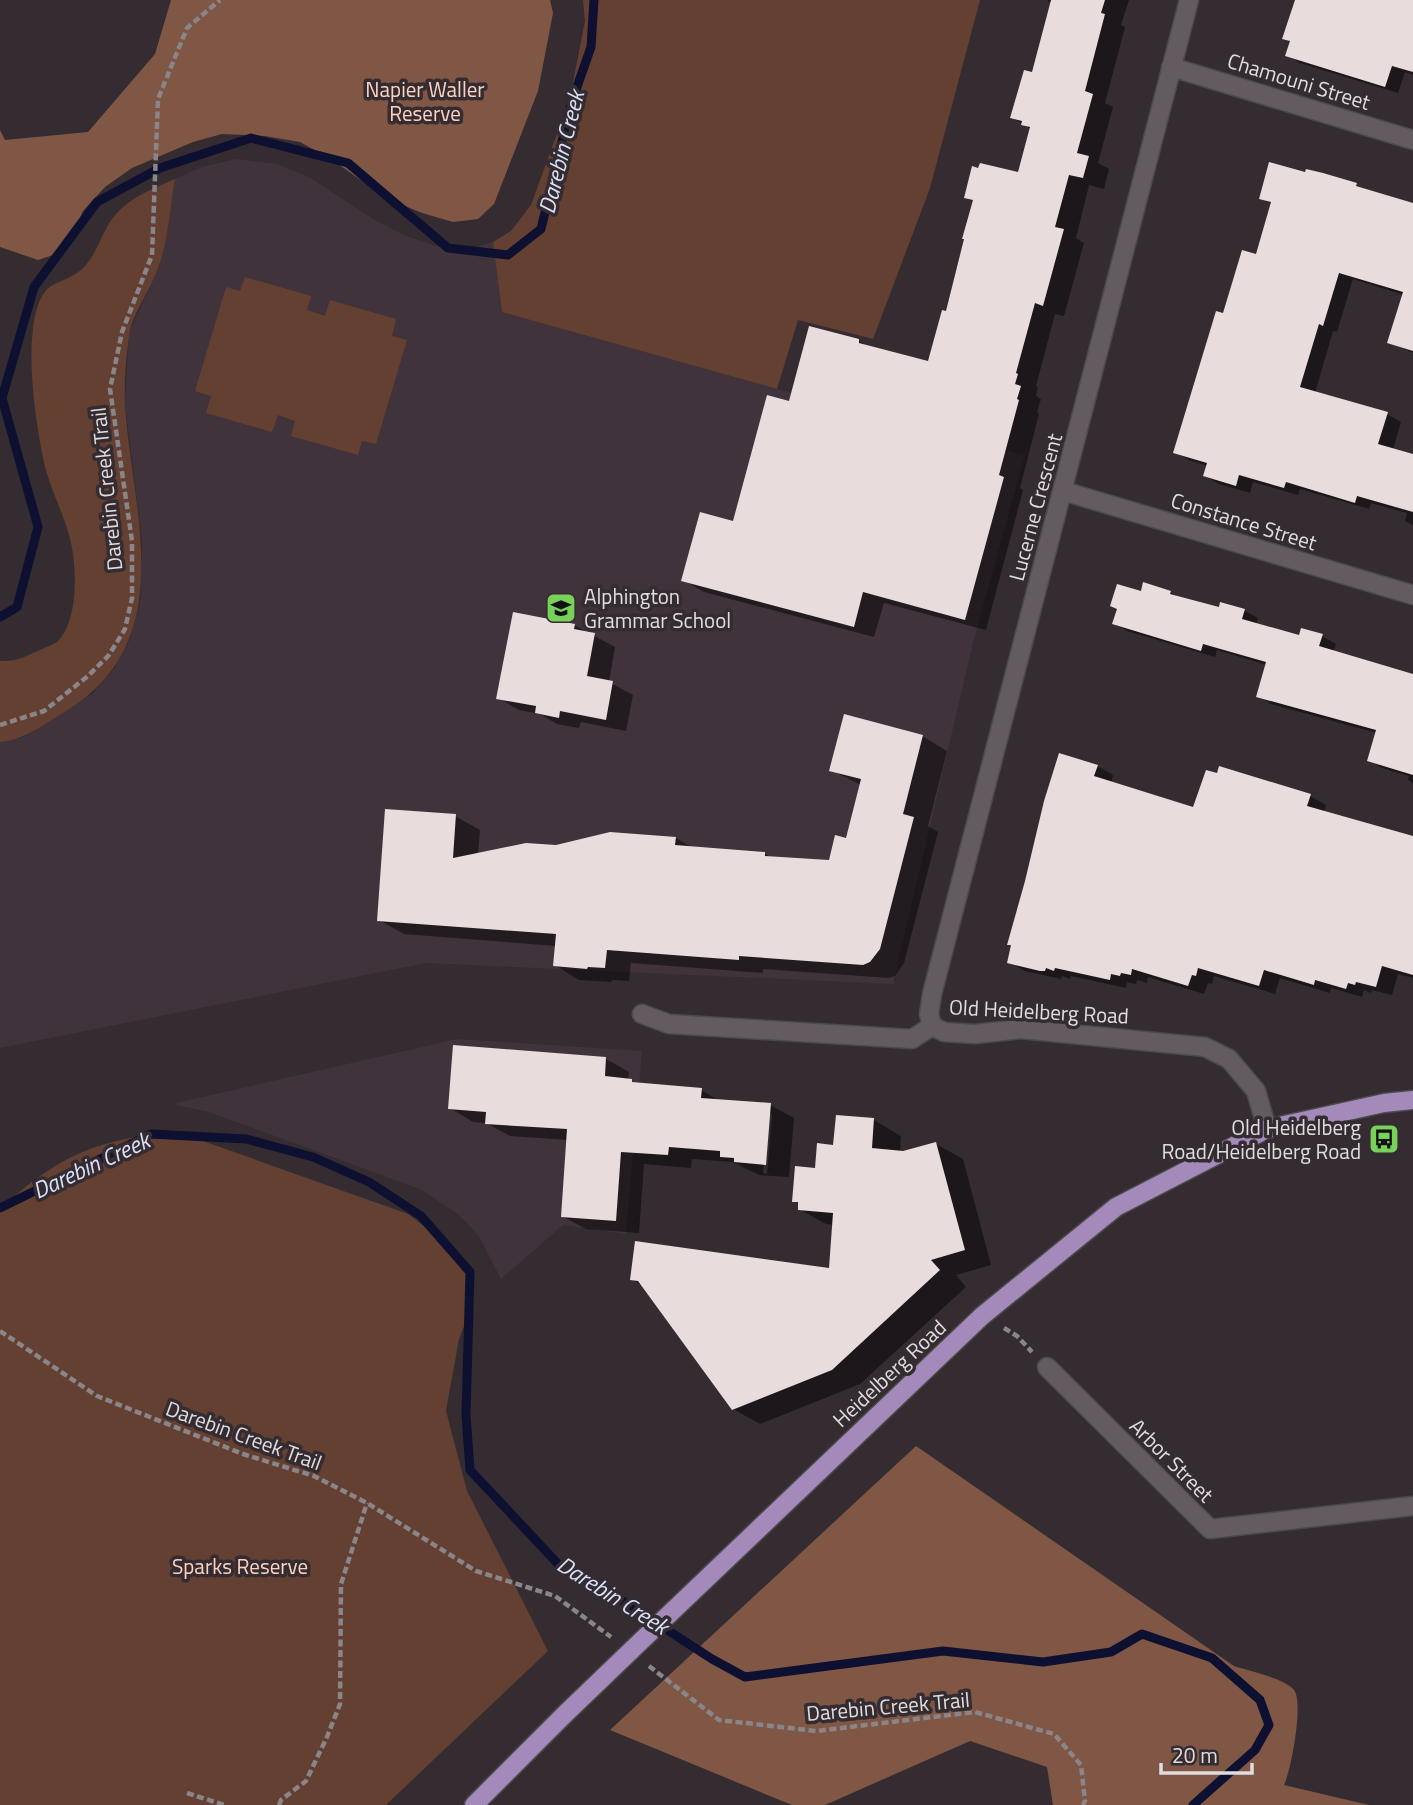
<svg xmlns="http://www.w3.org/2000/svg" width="1413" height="1805" viewBox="0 0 1413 1805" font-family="'Titillium Web',sans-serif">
<rect width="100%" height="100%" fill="#342c31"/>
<!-- built -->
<path fill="#40333c" d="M236,159L277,164L309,177L373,219L404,235L436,246L467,250L493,242L502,312L777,389L1025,455L973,643L893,984L426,963L0,1048V742L24,737L92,694L114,669L130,639L141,598L142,541L125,403L129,333L159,267L175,179L202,167Z
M457,1039L642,1051L626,1234L563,1225L501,1279L479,1236L459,1215L422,1190L209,1112L172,1104Z"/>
<!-- green -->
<path fill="#644032" d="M583,0H980L930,188L873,339L798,320L777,389L502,312L493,242L511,231L531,205L570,98L585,21Z
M175,179C170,207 168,242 158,268C151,289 132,314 129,336C126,357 124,383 125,405C132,512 181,641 66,711C46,723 25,740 0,742V661C16,662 26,656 40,650C45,647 55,645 59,640C78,619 77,569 71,543C65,515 50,490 44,462C36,424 28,368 33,329C34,316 39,294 51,286C62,280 74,277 83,268C95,256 99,241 107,227C121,201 149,190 175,179Z
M245,277L311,296L307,310L325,316L330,300L396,319L392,336L407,340L376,444L362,441L358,455L291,436L295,421L278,415L272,432L206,413L211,396L195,391L226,287L240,291Z
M162,1132L203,1141L408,1214L454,1249L471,1276L474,1301L459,1339L446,1411L467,1491L548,1651L386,1805H0V1210C28,1182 64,1156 102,1145C121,1139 142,1136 162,1132Z"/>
<!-- forest -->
<path fill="#805645" d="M171,0H550L553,13L538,91L494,204L478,219L453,222L422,213L386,198L331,159L300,142L265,136L222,134L193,142L132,168L105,187L83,211L70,241L56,254L38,260L0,247V130L5,140L88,132L155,54Z
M916,1446L1234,1666C1249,1671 1284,1678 1294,1690C1304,1702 1291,1771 1284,1785L1369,1805H1053L1047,1767L970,1741L825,1805H792L610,1730Z"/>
<!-- shadow -->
<path fill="#0007" fill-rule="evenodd" d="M1047,0H1129L1121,25L1125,27L1105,103L1113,107L1098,163L1109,169L1104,189L1089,185L1076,238L1084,243L1064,316L1055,314L1036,386L1038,387L1036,396L1041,399L1037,412L1039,414L1020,488L1023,490L986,630L884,603L874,637L704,592L683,580L735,523L790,404L859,341L870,348L929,363L947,313L974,201L966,197L1019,175L1031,129L1013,118L1033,74L1052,4Z
M1296,0H1413V75L1405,72L1398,93L1300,63L1287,55L1291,42Z
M1306,175H1323L1413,205V353L1389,342L1404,295L1353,279L1337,332L1333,331L1315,393L1387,414L1401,422L1393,450L1413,456V525L1405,521L1407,513L1371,503L1369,509L1300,489L1298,495L1253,482L1250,493L1219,484L1205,476L1208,466L1189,460L1175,452L1224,315L1257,257L1272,204L1261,198Z
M1144,584L1171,593L1181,598L1220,609L1222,604L1245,611L1258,618L1256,625L1300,637L1322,636L1336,644L1333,652L1413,676V783L1408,780L1409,776L1382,768L1369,760L1377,733L1271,704L1258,696L1267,665L1217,650L1215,657L1127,631L1114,624L1142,593Z
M574,625L615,647L609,682L633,695L626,731L581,722L579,728L557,724L540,714L519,710L498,698Z
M922,736L947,751L928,826L938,832L904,963L895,976L889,978L763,969V973L631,963L629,981L612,980L611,982L579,980L555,965L556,946L404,934L379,920L455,816L480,830L478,854L676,838L693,848L765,854L773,858L830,862L847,840L861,785L831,770Z
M1097,766L1113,775L1111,783L1194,809L1310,796L1326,805L1324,812L1413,855V978L1398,974L1392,995L1372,990L1371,993L1364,990L1362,997L1331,988L1330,993L1280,978L1275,994L1214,976L1212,984L1208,983L1204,994L1148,977L1147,983L1137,980L1136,984L1127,982L1126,988L1071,976L1070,979L1062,976L1061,979L1025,971L1009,962Z
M606,1059L629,1072L628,1080L638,1084L701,1090L721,1102L770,1105L794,1118L789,1177L759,1175L733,1162L692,1159L691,1168L644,1164L639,1233L586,1229L562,1216L568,1140L510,1136L486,1123L473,1122L450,1108ZM768,1114H772L767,1174L763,1173Z
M874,1120L901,1136L900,1152L936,1144L963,1159L991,1265L956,1275L966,1287L860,1384L760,1424L733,1409L643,1286L632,1279L830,1270L834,1225L826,1224L799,1209L800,1204L794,1201L835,1147Z"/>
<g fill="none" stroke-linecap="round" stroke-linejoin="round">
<!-- stream -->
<path stroke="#0d1030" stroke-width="9" d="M0,617L17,607L38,527L2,398L34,287L97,202L160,168L251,138L348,163L448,248L508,255L541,229L571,104L591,47L594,0
M0,1208L151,1134L246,1139L313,1157L369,1182L421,1216L470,1272L466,1415L470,1470L559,1565L618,1598L712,1659L745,1677L943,1651L1043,1662L1111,1652L1142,1634L1212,1658L1260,1700L1269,1725L1255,1750L1193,1805"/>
</g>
<!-- building -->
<path fill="#e8dcdd" d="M1051,0H1105L1101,13L1105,14L1085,91L1093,94L1077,153L1089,156L1083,178L1069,175L1055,227L1064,229L1043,306L1035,303L1016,373L1018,374L1015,384L1021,386L1017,399L1019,400L999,475L1004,477L965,620L863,592L854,627L681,581L700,512L733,521L767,395L789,401L809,326L859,339V343L928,361L942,310L946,311L964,239H962L973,200L964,198L972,166L978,168L980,163L1018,172L1030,127L1021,125L1022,121L1010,118L1024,70L1032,72Z
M1295,0H1413V72L1392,66L1385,87L1285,56L1290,41L1282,39Z
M1269,162L1305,172L1306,169L1323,173L1357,183L1356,186L1413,203V351L1387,343L1403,292L1339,273L1323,326L1319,324L1300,387L1388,412L1378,444L1413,454V512L1357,496L1355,503L1286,482L1284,488L1239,475L1236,486L1203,476L1207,463L1173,453L1216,311L1223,313L1242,250L1256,254L1271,202L1259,199Z
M1143,582L1171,591L1170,594L1219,607L1220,602L1245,609L1242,619L1299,635L1301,628L1323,634L1319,646L1413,674V775L1367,761L1376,730L1256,697L1266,662L1203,644L1201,651L1112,624L1117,609L1110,606L1117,584L1141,591Z
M513,612L575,624L574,629L595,633L587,676L613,681L606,720L560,711L559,718L535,713L536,706L496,699Z
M844,714L923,735L903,814L914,817L880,949L870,962L863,965L739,956V960L607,950L605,968L588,967L587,969L553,966L556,934L377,921L385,809L456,814L453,858L526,843L556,845L610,832L676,837L675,845L765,852V856L829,860L835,835L846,838L861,779L829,771Z
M1059,753L1098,765L1094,776L1193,807L1206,770L1217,773L1219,766L1311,794L1307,806L1413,836V975L1382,966L1376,987L1356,982L1355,985L1348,983L1346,989L1315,980L1314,985L1264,970L1259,986L1198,968L1196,976L1192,975L1188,986L1132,969L1131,975L1121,973L1120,976L1111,974L1110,980L1055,968L1054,971L1046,968L1045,971H1040L1007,963L1011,945H1007L1025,881L1044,801Z
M453,1045L606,1057L605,1076L632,1079V1082L702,1088L701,1098L771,1103L766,1165L734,1162V1158L720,1157V1151L669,1147L668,1155L621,1152L616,1221L561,1217L567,1129L485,1124L486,1112L448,1109Z
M836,1115L874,1118L872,1148L903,1151L936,1142L965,1250L931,1260L940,1270L832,1370L732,1410L638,1281L630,1280L635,1241L829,1268L833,1213L798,1210V1202H792L795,1166L815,1168L817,1143L833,1145Z"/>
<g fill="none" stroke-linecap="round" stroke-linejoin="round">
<!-- street casing -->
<g stroke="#4e494c" stroke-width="21">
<path id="street" d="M1171,67L1413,140
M1063,491L1413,595
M642,1014L669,1024L912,1039L932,1026
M932,1026L929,1014L932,994L1189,0
M932,1026L944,1032L975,1034L1021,1029L1205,1047L1229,1059L1256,1091L1267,1129
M1047,1367L1210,1529L1413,1506"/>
</g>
<!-- primary casing -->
<g stroke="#4e494c" stroke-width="21">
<path id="primary" d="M640,1642L982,1316L1116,1207L1267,1129L1384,1103L1413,1100
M474,1805L564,1715"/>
</g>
<!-- path -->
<path stroke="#8a8588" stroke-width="4.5" stroke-dasharray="7 3.5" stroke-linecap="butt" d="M0,725L44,711L88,676L109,655L125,629L132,598V541L110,389L122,332L152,255L158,99L187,28L220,0
M1004,1328L1017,1336L1032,1352
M0,1331L97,1396L243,1454L314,1476L367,1503L476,1571L555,1596L611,1637
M649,1666L719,1720L816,1731L975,1712L1054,1734L1081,1765L1085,1801L1083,1805
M187,1793L224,1805
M279,1805L281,1800L306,1781L327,1737L340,1704L341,1584L367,1503"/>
<!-- street -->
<use href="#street" stroke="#635b60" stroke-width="18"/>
<!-- primary -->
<use href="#primary" stroke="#a38abb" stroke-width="18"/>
<!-- primary-bridge casing -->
<g stroke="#4e494c" stroke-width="21" stroke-linecap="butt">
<path id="primary-bridge" d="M564,1715L640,1642"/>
</g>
<!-- primary-bridge -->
<use href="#primary-bridge" stroke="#a38abb" stroke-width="18"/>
</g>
<!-- icons -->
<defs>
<g id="school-square" transform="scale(1.575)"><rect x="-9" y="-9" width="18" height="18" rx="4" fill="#78d158" stroke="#342c31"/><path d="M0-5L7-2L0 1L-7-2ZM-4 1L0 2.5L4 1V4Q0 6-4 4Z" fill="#111"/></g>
<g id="bus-square" transform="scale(1.575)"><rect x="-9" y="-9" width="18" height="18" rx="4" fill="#78d158" stroke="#342c31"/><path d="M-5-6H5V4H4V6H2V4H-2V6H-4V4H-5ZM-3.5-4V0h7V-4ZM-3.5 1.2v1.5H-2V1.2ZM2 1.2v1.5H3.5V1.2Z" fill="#111"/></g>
</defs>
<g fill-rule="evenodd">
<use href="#school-square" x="561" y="608"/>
<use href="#bus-square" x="1384" y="1139"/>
</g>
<g text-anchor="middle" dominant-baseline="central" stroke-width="7" stroke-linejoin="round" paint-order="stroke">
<!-- street labels -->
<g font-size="21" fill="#e0dcdf" stroke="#342c31">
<text transform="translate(1299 81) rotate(17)">Chamouni Street</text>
<text transform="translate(106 489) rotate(-96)">Darebin Creek Trail</text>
<text transform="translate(1035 507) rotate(-75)">Lucerne Crescent</text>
<text transform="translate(1244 521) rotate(17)">Constance Street</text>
<text transform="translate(1039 1011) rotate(3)">Old Heidelberg Road</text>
<text transform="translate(889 1373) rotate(-43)">Heidelberg Road</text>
<text transform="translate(244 1435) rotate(20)">Darebin Creek Trail</text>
<text transform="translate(1172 1460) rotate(45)">Arbor Street</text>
<text transform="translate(888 1706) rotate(-5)">Darebin Creek Trail</text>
</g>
<!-- park labels -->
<g font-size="21" fill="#fdd1c0" stroke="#342c31">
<text x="425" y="89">Napier Waller<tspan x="425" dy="24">Reserve</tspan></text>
<text x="240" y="1566">Sparks Reserve</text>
</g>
<!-- poi labels -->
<g font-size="21" fill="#e0dcdf" stroke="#342c31" text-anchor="start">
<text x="584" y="596">Alphington<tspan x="584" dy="24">Grammar School</tspan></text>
<text x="1361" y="1127" text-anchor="end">Old Heidelberg<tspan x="1361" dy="24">Road/Heidelberg Road</tspan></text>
</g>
<!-- water labels -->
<g font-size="23" font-style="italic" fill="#dae1fb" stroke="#342c31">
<text transform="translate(561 152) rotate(-76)">Darebin Creek</text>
<text transform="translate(91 1165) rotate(-25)">Darebin Creek</text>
<text transform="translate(613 1595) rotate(32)">Darebin Creek</text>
</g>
</g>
<!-- scale -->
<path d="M1161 1763v10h91v-10" fill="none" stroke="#e0dcdf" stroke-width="3.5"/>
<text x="1172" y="1763" font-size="21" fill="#e0dcdf" stroke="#342c31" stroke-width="5" paint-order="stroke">20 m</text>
</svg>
